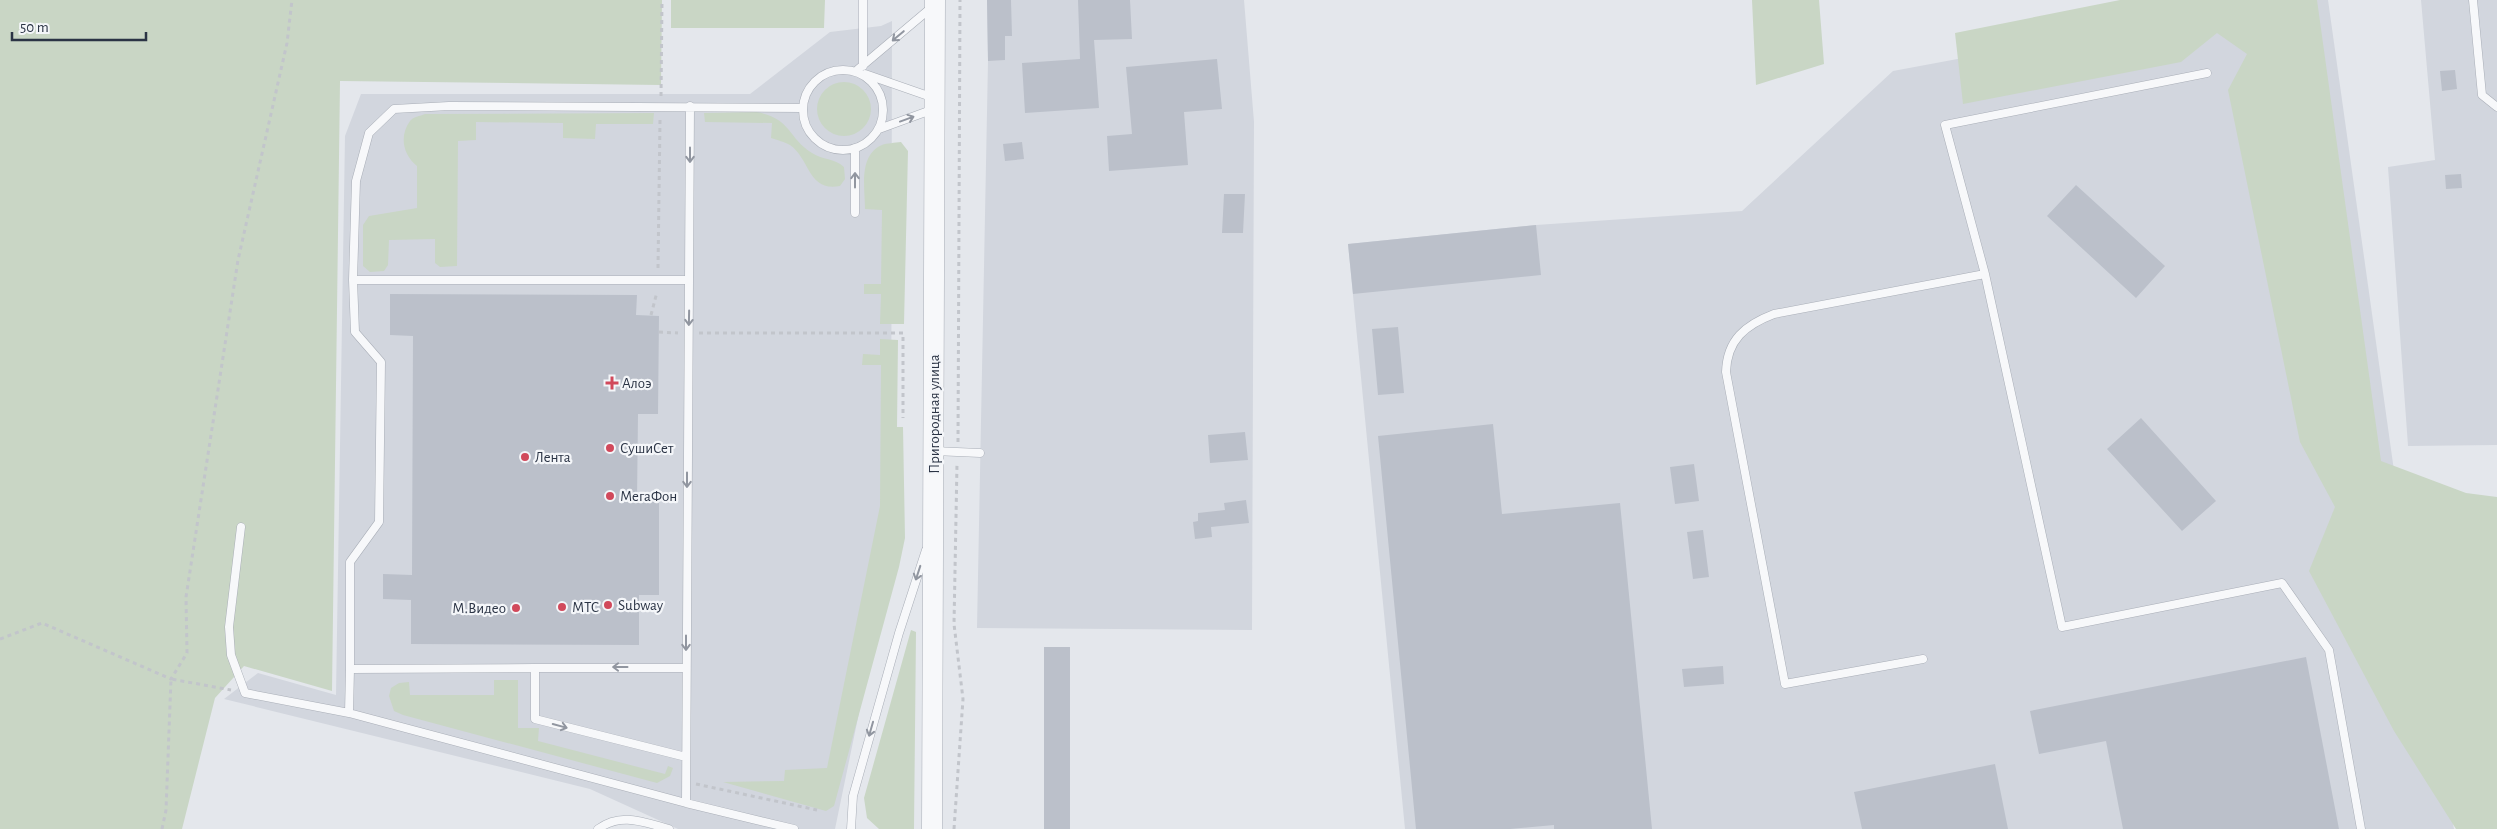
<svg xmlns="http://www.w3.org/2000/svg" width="2497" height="829" viewBox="0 0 2497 829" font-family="'Alegreya Sans',sans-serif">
<rect width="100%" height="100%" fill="#e4e7ec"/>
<!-- built -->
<path fill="#d2d6de" d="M987,0H1244L1254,122L1252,630L977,628L988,61Z
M2276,0H2328L2420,656L2454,829H1405L1348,244L1536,225L1742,211L1893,71Z
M2421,0H2497V445L2408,446L2388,167L2435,160Z
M892,21L891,558L835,829H678L590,789L224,699L258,673L336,695L345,136L361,94H750L830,32L881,26Z"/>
<!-- green -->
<path fill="#c9d6c5" d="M0,0H662L661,85L340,81L332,691L244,666L215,698L182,829H0Z
M671,0H825L824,28H671Z
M1752,0H1819L1824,64L1756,85Z
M2120,0H2317L2381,461L2466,493L2497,497V829H2456L2394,731L2309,571L2335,507L2300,442L2228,90L2247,54L2217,33L2181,62L1963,104L1955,33Z
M817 109a27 27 0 1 1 54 0a27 27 0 1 1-54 0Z
M757,112C792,119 787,137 812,153C823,160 834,158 844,167L845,179L840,186C808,192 810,159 790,145C785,142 777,140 771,138L772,123L705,122L704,113Z
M654,113L653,124H596L595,139L563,138V123L476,122V140L458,141L457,266L440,267L435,263V239L389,240L388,265L384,271L370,272L363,266V225L369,216L417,208V166C403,155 399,136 410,121C413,117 420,116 425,114Z
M901,142L908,151L904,324H880L881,294H864V284H881L882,210L865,209C865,189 858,155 882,145C887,143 895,143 901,142Z
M880,339L898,340L897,427H903L905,538L899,567L834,806L826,811L723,782L784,781L785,770L827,768L880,506L881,365H862L863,354L880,355Z
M911,630L916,632L914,829H879L867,818L864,798Z
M494,680H518V728H539L538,741L665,774L668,766L673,768L670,776L657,783L403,715L394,711L389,696L391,688L399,683L409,682L410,695H494Z"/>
<!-- building -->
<path fill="#bbc0ca" d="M987,0H1011L1012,36H1005V60L988,61Z
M1078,0H1130L1132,39L1094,40L1099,108L1025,113L1022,63L1080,59Z
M1217,59L1222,109L1184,112L1188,165L1109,171L1107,136L1132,134L1126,67Z
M2455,70L2457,89L2442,91L2440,71Z
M1022,142L1024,159L1005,161L1003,144Z
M2461,174L2462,188L2446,189L2445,175Z
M2076,185L2165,266L2136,298L2047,216Z
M1224,194H1245L1243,233H1222Z
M1536,225L1541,275L1353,294L1348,244Z
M390,294L637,295L636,315L659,316L658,414H638L637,500H659V595H639V645L411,644V600L383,599V574L412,575L413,336L390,335Z
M1398,327L1404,393L1378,395L1372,329Z
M2141,418L2216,501L2182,531L2107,449Z
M1493,424L1502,514L1620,503L1652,829H1554V825L1510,829H1416L1378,436Z
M1245,432L1248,460L1210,463L1208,435Z
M1694,464L1699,501L1675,504L1670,467Z
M1246,500L1249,523L1211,527L1212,537L1195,539L1193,522L1198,521V513L1225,510L1224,503Z
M1703,530L1709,577L1693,579L1687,532Z
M1044,647H1070V829H1044Z
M2306,657L2339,829H2123L2106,741L2039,754L2030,711Z
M1723,666L1724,684L1684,687L1682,669Z
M1995,764L2008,829H1862L1854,792Z"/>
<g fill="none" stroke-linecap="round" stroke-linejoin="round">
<!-- service casing -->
<g stroke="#a9aeb7" stroke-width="9">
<path id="service" d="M2473,0L2482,95L2497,107
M863,66V0
M803 110a40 40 0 1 1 80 0a40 40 0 1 1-80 0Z
M856,71L932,7
M2207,73L1945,125L1985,274L2062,627L2282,583L2329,650L2361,829
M865,74L934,98
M879,129L934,109
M855,213V148
M353,280H689
M934,451L980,453
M241,527L229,627L231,655L245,693L349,713L686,803L794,829
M1923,659L1785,684L1726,372C1727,340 1745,325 1774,314L1985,274
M535,668L350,669V562L379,522L381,362L355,332L353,280L356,181L369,133L394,109L449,106L803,108
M349,713L350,669
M686,757L535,719V668H686
M686,803L690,106
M598,829C621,812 643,822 669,829
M851,829L853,796L899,633L926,550"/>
</g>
<!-- tertiary casing -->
<g stroke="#a9aeb7" stroke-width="21">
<path id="tertiary" d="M932,829L935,0"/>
</g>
<!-- path -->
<path stroke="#c2c5cb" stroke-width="3" stroke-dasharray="4 4" stroke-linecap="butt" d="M661,96L662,0
M658,268L660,120
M651,315L657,292
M659,332L678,333
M699,333H903V418
M958,442L960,0
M0,639L42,623L171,679L187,653L186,597L238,260L287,43L292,0
M696,784L817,810
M162,829L166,810L171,679L231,690
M954,829L963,699L954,624L957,463"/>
<!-- service -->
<use href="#service" stroke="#f7f8fa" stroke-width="8"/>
<!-- tertiary -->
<use href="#tertiary" stroke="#f7f8fa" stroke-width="20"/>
</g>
<!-- one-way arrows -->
<defs><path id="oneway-shaft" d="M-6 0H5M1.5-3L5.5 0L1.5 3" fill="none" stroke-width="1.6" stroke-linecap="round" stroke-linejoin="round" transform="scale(1.25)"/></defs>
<g stroke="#9196a0">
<use href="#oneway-shaft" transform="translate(898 36) rotate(140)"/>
<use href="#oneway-shaft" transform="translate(907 119) rotate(-20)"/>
<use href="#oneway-shaft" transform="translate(690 155) rotate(90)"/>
<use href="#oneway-shaft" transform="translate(855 180) rotate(-90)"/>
<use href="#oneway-shaft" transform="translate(689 318) rotate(91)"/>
<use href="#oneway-shaft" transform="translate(687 480) rotate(90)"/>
<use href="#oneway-shaft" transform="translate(918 573) rotate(108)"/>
<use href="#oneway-shaft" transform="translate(686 643) rotate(90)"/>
<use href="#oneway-shaft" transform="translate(620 667) rotate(-180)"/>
<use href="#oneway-shaft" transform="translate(560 726) rotate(15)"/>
<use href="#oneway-shaft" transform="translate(871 729) rotate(106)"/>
</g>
<!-- markers -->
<g fill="#d1495b" stroke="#f4f6f9" stroke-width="2">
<path d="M609.5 375.5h5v5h5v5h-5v5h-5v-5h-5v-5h5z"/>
<circle cx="610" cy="448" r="5"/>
<circle cx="525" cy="457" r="5"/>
<circle cx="610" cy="496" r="5"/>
<circle cx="608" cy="605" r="5"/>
<circle cx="562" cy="607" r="5"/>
<circle cx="516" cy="608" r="5"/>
</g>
<g text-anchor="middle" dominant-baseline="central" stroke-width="4.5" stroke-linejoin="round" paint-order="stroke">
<!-- poi labels -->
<g font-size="15" fill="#2b3445" stroke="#f4f6f9" text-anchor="start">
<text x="622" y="383">Алоэ</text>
<text x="620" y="448">СушиСет</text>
<text x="535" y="457">Лента</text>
<text x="620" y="496">МегаФон</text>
<text x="618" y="605">Subway</text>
<text x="572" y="607">МТС</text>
<text x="506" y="608" text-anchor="end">М.Видео</text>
</g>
<!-- street labels -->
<g font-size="15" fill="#2b3445" stroke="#f4f6f9">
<text transform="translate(934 414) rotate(-90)">Пригородная улица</text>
</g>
</g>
<!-- scale -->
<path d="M12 32v8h134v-8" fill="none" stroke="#2b3445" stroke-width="2.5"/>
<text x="20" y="32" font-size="15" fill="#2b3445" stroke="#f4f6f9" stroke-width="4" paint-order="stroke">50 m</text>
</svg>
